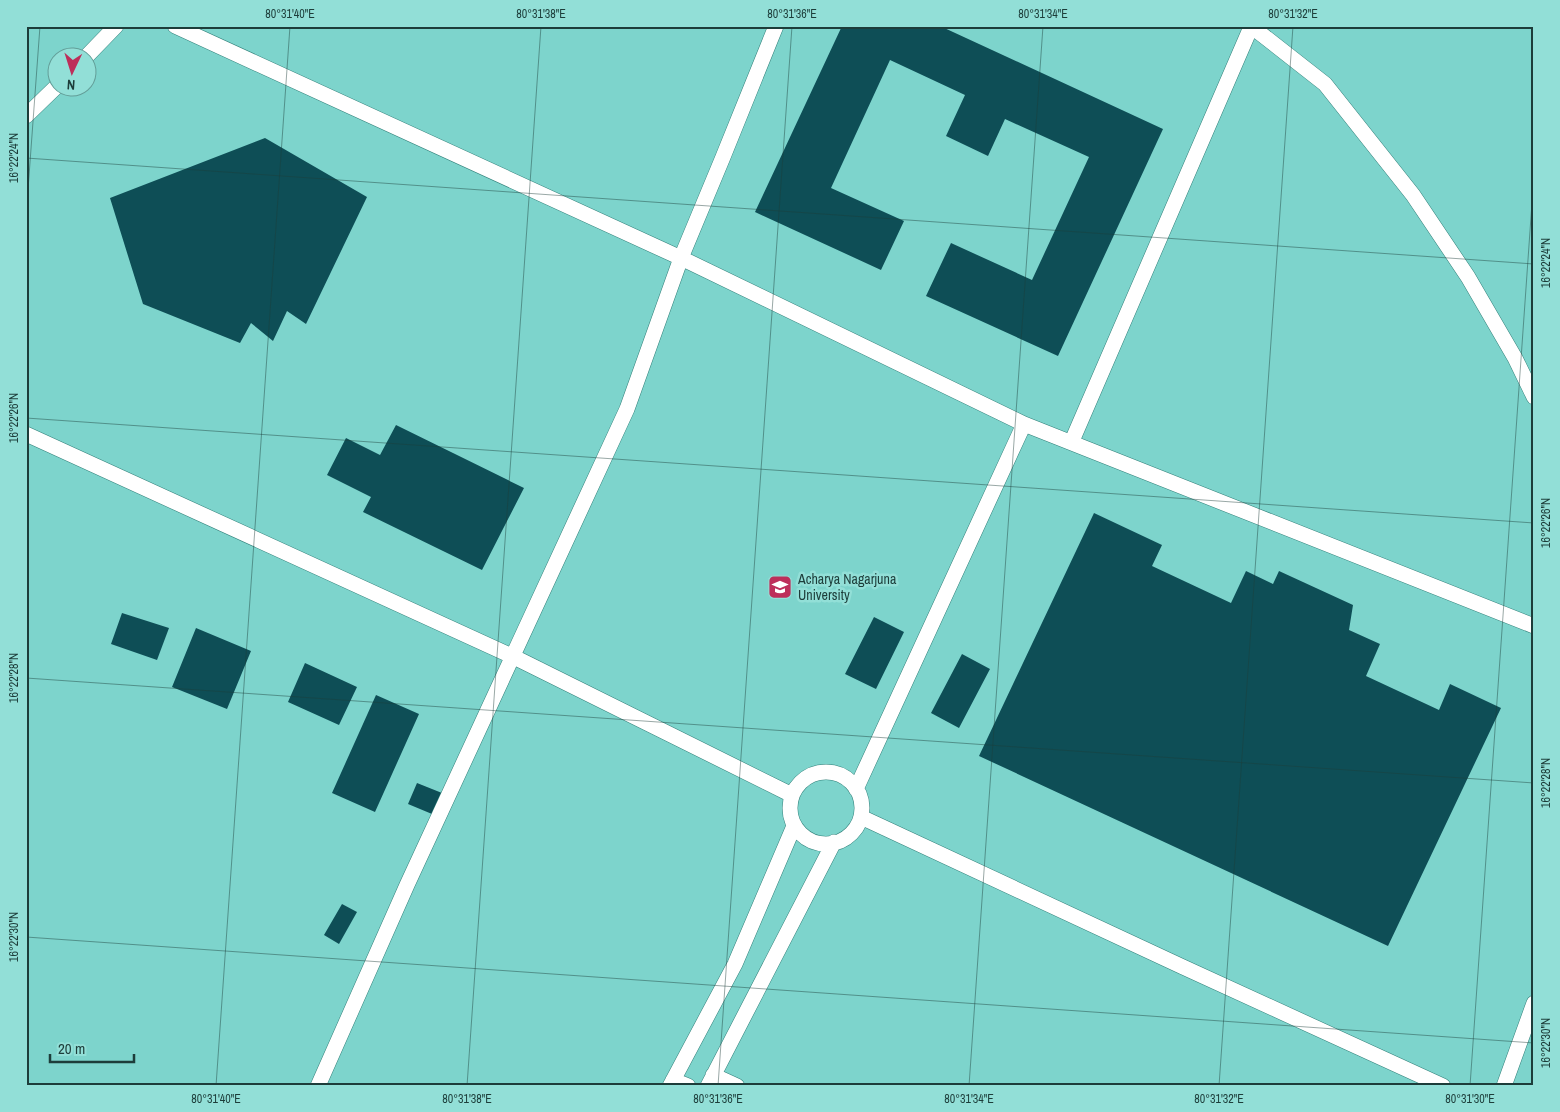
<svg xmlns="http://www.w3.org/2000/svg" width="1560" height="1112" viewBox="0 0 1560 1112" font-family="'Archivo Narrow',sans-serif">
<rect width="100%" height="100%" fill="#92dfd7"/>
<!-- built -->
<path fill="#7dd4cc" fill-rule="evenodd" d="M26,26H1534V1086H26ZM58,58H88V88H58Z"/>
<!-- building -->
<path fill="#0e4e56" d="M842,26H940L1163,129L1058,356L926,296L951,243L1032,280L1089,157L1005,119L988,156L946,136L965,95L890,60L831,188L904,221L881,270L755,212Z
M265,138L367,197L306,324L287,311L273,341L251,323L240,343L143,304L110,198Z
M396,425L524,488L482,570L363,512L371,497L327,475L346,438L380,455Z
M1094,513L1162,545L1152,566L1231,603L1246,571L1273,584L1279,571L1353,605L1349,630L1380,644L1366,676L1439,710L1450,684L1501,708L1388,946L979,756Z
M122,613L169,628L157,660L111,644Z
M874,617L904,632L876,689L845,674Z
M196,628L251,651L227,709L172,687Z
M962,654L990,669L959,728L931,713Z
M305,663L357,687L339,725L288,702Z
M376,695L419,714L375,812L332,793Z
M417,783L442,793L432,814L408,804Z
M342,904L357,912L339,944L324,935Z"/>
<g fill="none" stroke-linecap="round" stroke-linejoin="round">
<!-- service casing -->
<g stroke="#32807a" stroke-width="16">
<path id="service" d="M175,26L681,258L1024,424L1534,626
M1251,26L1325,84L1413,195L1468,277L1515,358L1534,397
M85,58L116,26
M26,116L58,85
M26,434L514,657L792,795
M1072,441L1251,27
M790 808a36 36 0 1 1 72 0a36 36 0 1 1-72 0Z
M856,789L1024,424
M861,817L1183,967L1443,1086
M713,1075L737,1086
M673,1080L688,1086
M318,1086L407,885L627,409L681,258L723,157L776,26
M670,1086L735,964L794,826
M708,1086L834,842
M1504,1086L1534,1003"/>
</g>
<!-- service -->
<use href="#service" stroke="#fff" stroke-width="15"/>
</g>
<!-- ticks -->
<path fill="none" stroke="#1d3d3a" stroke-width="1" stroke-opacity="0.45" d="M26,158L1534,264M26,217L40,26M26,418L1534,523M26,678L1534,783M26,937L1534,1043M216,1086L290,26M467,1086L541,26M718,1086L792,26M969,1086L1043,26M1219,1086L1293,26M1470,1086L1534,174"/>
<!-- icons -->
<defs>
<g id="university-square" transform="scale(1.25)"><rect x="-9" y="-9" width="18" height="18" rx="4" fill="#bd2e5a" stroke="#92dfd7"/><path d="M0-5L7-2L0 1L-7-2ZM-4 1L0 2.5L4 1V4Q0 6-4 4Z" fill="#fff"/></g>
</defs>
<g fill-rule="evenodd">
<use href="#university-square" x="780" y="587"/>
</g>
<g text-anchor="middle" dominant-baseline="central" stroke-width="5" stroke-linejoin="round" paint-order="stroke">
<!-- poi labels -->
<g font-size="14" fill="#1d3d3a" stroke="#92dfd7" text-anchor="start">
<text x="798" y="579">Acharya Nagarjuna<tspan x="798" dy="16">University</tspan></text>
</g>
</g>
<!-- border -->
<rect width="1560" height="1112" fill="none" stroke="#92dfd7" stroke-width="55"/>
<!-- north arrow -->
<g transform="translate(72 72) rotate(184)"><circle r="24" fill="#92dfd7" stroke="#639e98"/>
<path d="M0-4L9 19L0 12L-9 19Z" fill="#bd2e5a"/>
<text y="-8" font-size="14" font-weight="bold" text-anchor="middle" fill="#1d3d3a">N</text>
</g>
<!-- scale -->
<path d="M50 1054v8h84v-8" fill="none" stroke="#1d3d3a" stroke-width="2.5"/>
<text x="58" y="1054" font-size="15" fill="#1d3d3a" stroke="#92dfd7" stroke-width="4" paint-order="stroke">20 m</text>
<rect x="28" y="28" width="1504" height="1056" fill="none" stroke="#1d3d3a" stroke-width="2"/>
<g font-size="12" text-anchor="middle" fill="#1d3d3a">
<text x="290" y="18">80°31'40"E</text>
<text x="541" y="18">80°31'38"E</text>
<text x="792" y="18">80°31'36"E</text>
<text x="1043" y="18">80°31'34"E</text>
<text x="1293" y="18">80°31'32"E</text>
<text transform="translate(14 158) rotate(-90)" y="4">16°22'24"N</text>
<text transform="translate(1546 263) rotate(-90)" y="4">16°22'24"N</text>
<text transform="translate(14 418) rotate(-90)" y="4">16°22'26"N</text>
<text transform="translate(1546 523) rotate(-90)" y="4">16°22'26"N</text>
<text transform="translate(14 678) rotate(-90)" y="4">16°22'28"N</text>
<text transform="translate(1546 783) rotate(-90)" y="4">16°22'28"N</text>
<text transform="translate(14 937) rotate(-90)" y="4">16°22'30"N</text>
<text transform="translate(1546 1043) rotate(-90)" y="4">16°22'30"N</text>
<text x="216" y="1103">80°31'40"E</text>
<text x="467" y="1103">80°31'38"E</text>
<text x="718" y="1103">80°31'36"E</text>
<text x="969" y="1103">80°31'34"E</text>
<text x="1219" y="1103">80°31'32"E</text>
<text x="1470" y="1103">80°31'30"E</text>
</g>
</svg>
